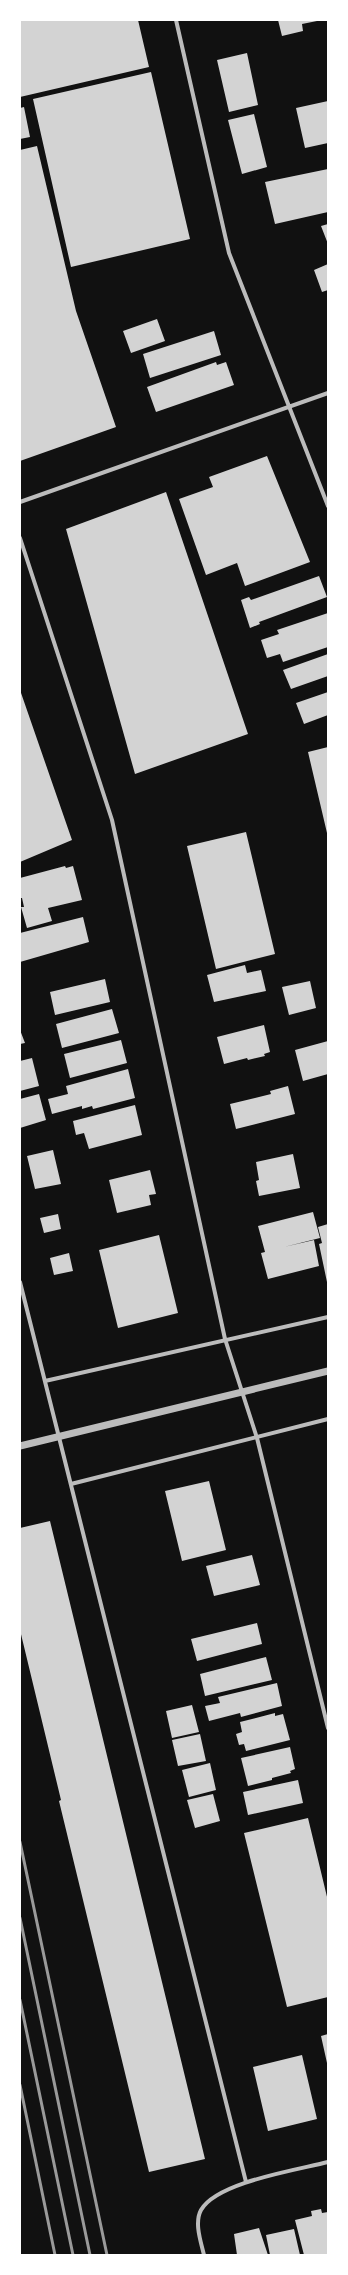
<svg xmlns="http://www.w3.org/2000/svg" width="348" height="2275" viewBox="0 0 348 2275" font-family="'Archivo Narrow',sans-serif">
<rect width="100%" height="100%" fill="#111"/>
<!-- building -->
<path fill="#d3d3d3" d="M20,20H138L149,67L20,97Z
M278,20H317V21L302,24L303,31L282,36Z
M247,53L258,105L229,112L217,60Z
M151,72L190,239L71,267L33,99Z
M328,101V143L305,148L296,108Z
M24,107L30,137L20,139V108Z
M254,114L267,167L242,174L228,120Z
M37,146L76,311L116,427L20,461V150Z
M328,169V212L275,224L265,182Z
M328,224V244L321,226Z
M328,264V290L322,292L314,270Z
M157,319L165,341L131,353L123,331Z
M214,331L221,355L150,378L143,354Z
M216,362L217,365L226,362L234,385L156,412L147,387Z
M267,456L310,562L245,586L237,563L206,575L179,499L213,487L209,477Z
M166,492L248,734L135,774L66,529Z
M319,576L327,597L259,622L260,624L250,628L241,600L249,597L251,600Z
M328,613V647L283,662L280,654L267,658L261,640L279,634L277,630Z
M328,654V676L291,689L283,670Z
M20,690L72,840L20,862Z
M328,692V715L304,724L296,703Z
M328,747V833H327L308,752Z
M246,832L275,954L216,969L187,846Z
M65,866L66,868L73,866L82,900L48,908L52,921L27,928L21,907H24L22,898H20V878Z
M83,917L89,942L20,962V933Z
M245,965L247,973L261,970L266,991L214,1002L207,975Z
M105,979L110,1002L55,1015L50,992Z
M310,981L316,1008L289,1015L282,987Z
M112,1009L119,1033L62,1048L56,1024Z
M264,1025L270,1052L264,1054L265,1056L248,1060L247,1058L224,1064L217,1037Z
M20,1030L25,1043L20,1044Z
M121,1040L127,1063L70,1078L64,1054Z
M328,1041V1074L303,1081L295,1050Z
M32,1058L39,1086L20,1091V1061Z
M128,1069L135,1098L93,1109L92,1106L82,1109V1106L52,1114L48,1099L68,1094L66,1086Z
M288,1086L295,1114L236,1129L230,1104L271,1094L270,1091Z
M39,1094L46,1120L20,1128V1099Z
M135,1105L142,1135L89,1149L84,1133L76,1135L73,1121Z
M53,1150L61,1184L35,1189L27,1156Z
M293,1154L300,1188L259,1196L256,1181L259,1180L256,1162Z
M150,1170L156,1194L149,1195L151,1205L117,1213L109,1180Z
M313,1212L320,1238L284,1247L314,1240L319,1266L268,1279L261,1253L265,1252L258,1226Z
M58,1214L61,1229L44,1233L40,1218Z
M328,1224V1282H327L319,1244L322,1243L318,1227Z
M159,1235L178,1313L118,1328L99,1250Z
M69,1253L73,1271L54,1275L50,1258Z
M209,1481L226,1550L182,1561L165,1491Z
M50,1521L205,2159L149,2172L59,1801L61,1800L20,1630V1528Z
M252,1555L260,1585L214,1596L206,1566Z
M257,1623L262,1644L197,1661L191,1639Z
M266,1657L272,1680L205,1696L200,1674Z
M277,1683L282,1706L241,1717L240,1713L209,1721L205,1706L220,1703L218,1697Z
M192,1705L199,1732L172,1738L166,1711Z
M275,1713V1716L283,1714L290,1740L246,1751L244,1744L239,1745L236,1734L242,1732L240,1722Z
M200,1734L206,1761L178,1766L172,1740Z
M290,1747L295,1769L290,1771L291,1773L272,1778V1780L248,1786L241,1758Z
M210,1763L216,1790L189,1797L182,1770Z
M298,1780L303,1803L248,1815L243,1792Z
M213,1794L220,1821L195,1828L187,1800Z
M308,1818L328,1901V1997L287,2007L244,1833Z
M328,2034V2063H327L321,2036Z
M302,2055L317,2119L268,2131L253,2067Z
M321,2209L322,2213L328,2212V2255H304L295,2220L312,2216L311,2211Z
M259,2228L268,2255H237L234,2234Z
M294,2229L300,2255H270L266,2235Z"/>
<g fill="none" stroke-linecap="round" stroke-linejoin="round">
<!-- minor -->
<path stroke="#bcbcbc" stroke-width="4" d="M176,20L229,253L328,506
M20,502L328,393
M20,538L112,820L225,1339L257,1438L328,1728
M20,1282L246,2182
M45,1381L328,1317
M71,1484L328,1419
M204,2255C201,2242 194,2223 201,2210C217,2182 297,2170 328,2162"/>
<!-- tertiary -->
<path stroke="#bcbcbc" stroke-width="7" d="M20,1446L328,1371"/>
<!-- rail -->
<path stroke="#9a9a9a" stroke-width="3" d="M20,1842L107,2255
M20,1918L90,2255
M20,2000L73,2255
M20,2085L55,2255"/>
</g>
<!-- border -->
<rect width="348" height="2275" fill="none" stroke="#ffffff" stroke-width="42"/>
</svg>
